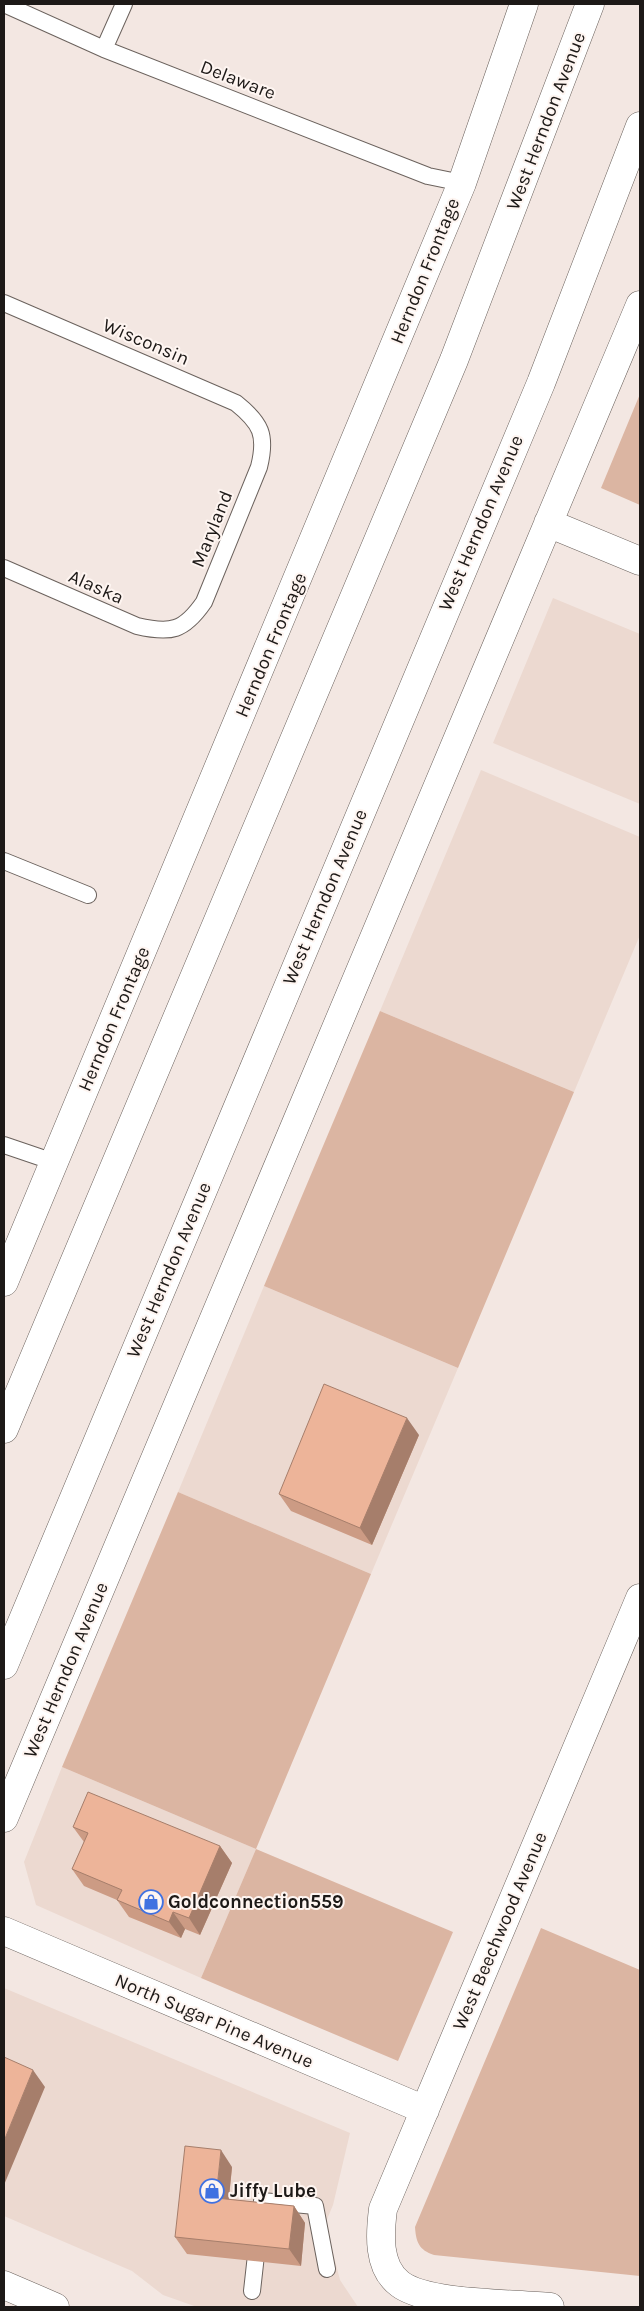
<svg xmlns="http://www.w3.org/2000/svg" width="644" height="2311" viewBox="0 0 644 2311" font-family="Karla,sans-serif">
<rect width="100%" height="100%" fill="#f3e7e2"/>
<!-- built -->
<path fill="#ecd9d0" d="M553,598L640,634V804L493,743Z
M481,770L640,837V935L574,1092L380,1011Z
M264,1286L458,1368L371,1574L178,1492Z
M62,1767L256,1849L201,1978L36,1905L24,1862Z
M4,1988L350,2133L333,2205L317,2243L331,2245L340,2280L358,2307H197L163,2295L132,2271L4,2216Z"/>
<!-- green -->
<path fill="#dbb5a2" d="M640,394V505L601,488Z
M380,1011L574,1092L458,1368L264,1286Z
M178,1492L371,1574L256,1849L453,1932L398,2061L201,1978L256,1849L62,1767Z
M541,1928L640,1970V2276L434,2255C419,2250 416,2242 415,2227Z"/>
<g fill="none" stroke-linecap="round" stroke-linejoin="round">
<!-- lane casing -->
<g stroke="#6b625d" stroke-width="18">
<path id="lane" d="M4,4L104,49L428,176L462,183
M104,49L124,4
M4,303L236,403C261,423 267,435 259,467L204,602C184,631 171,634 137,626L4,568
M4,861L88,895
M4,1145L54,1162
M252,2291L262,2201L315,2206L327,2269"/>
</g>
<!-- street casing -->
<g stroke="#6b625d" stroke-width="29">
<path id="street" d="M548,523L640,561
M4,1282L462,183L524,4
M4,1818L640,305
M4,1931L425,2110
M550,2307C513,2303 428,2305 400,2284C377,2267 380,2233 383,2209L640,1598"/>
</g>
<!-- primary casing -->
<g stroke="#6b625d" stroke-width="29">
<path id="primary" d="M4,1429L454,360L590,4
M4,1665L541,383L640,126
M4,2285L55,2307"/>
</g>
<!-- lane -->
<use href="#lane" stroke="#fff" stroke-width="16"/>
<!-- street -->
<use href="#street" stroke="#fff" stroke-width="28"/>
<!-- primary -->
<use href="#primary" stroke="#fff" stroke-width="28"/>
</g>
<!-- wall -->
<path fill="#cc9b84" d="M419,1435L372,1545L291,1511L279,1494Z
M73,1827L220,1846L232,1863L200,1935L185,1929L181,1938L129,1917L117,1900L84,1886L72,1869L84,1842Z
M232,2167L229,2199L294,2206L305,2223L301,2266L187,2254L175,2237Z"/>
<!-- shaded-wall -->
<path fill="#a67e6b" d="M407,1418L419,1435L372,1545L360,1528Z
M220,1846L232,1863L200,1935L189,1918Z
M173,1912L185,1929L181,1938L169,1922Z
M33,2070L45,2087L4,2185V2141Z
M221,2150L232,2167L227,2215L216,2198Z
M294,2206L305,2223L301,2266L289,2249Z"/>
<!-- building -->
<path fill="#edb499" stroke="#a67e6b" d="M324,1384L407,1418L360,1528L279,1494Z
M88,1792L220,1846L189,1918L173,1912L169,1922L117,1900L122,1890L72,1869L88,1833L73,1827Z
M4,2057L33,2070L4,2141Z
M185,2146L221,2150L216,2198L294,2206L289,2249L175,2237Z"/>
<!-- icons -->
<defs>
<g id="shop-ring" transform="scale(1.25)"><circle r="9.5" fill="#fef5f1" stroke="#4071e1" stroke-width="1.5"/><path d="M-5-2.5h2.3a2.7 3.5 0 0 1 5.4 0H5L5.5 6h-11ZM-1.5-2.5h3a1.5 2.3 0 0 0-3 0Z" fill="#4071e1"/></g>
</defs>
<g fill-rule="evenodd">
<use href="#shop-ring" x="151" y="1902"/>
<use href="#shop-ring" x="212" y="2191"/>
</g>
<g text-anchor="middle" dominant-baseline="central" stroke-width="4" stroke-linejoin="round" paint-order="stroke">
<!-- street labels -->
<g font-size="19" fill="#1d1917" stroke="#fef5f1">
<text transform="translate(238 80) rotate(21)">Delaware</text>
<text transform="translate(546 121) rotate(-69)">West Herndon Avenue</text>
<text transform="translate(425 271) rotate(-68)">Herndon Frontage</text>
<text transform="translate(146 342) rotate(23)">Wisconsin</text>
<text transform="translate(481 523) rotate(-67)">West Herndon Avenue</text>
<text transform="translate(212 529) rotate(-68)">Maryland</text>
<text transform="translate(96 587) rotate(24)">Alaska</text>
<text transform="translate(271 645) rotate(-67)">Herndon Frontage</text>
<text transform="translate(325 897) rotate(-67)">West Herndon Avenue</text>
<text transform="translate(114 1019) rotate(-67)">Herndon Frontage</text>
<text transform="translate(169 1270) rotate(-67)">West Herndon Avenue</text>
<text transform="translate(66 1670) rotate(-67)">West Herndon Avenue</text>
<text transform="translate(500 1931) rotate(-67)">West Beechwood Avenue</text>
<text transform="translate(214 2021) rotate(23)">North Sugar Pine Avenue</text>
</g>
<!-- poi labels -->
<g font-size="19" font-weight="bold" fill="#1d1917" stroke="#fef5f1" text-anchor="start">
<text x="168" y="1902">Goldconnection559</text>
<text x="230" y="2191">Jiffy Lube</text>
</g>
</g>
<!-- border -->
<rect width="644" height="2311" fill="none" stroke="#1d1917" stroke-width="10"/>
</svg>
